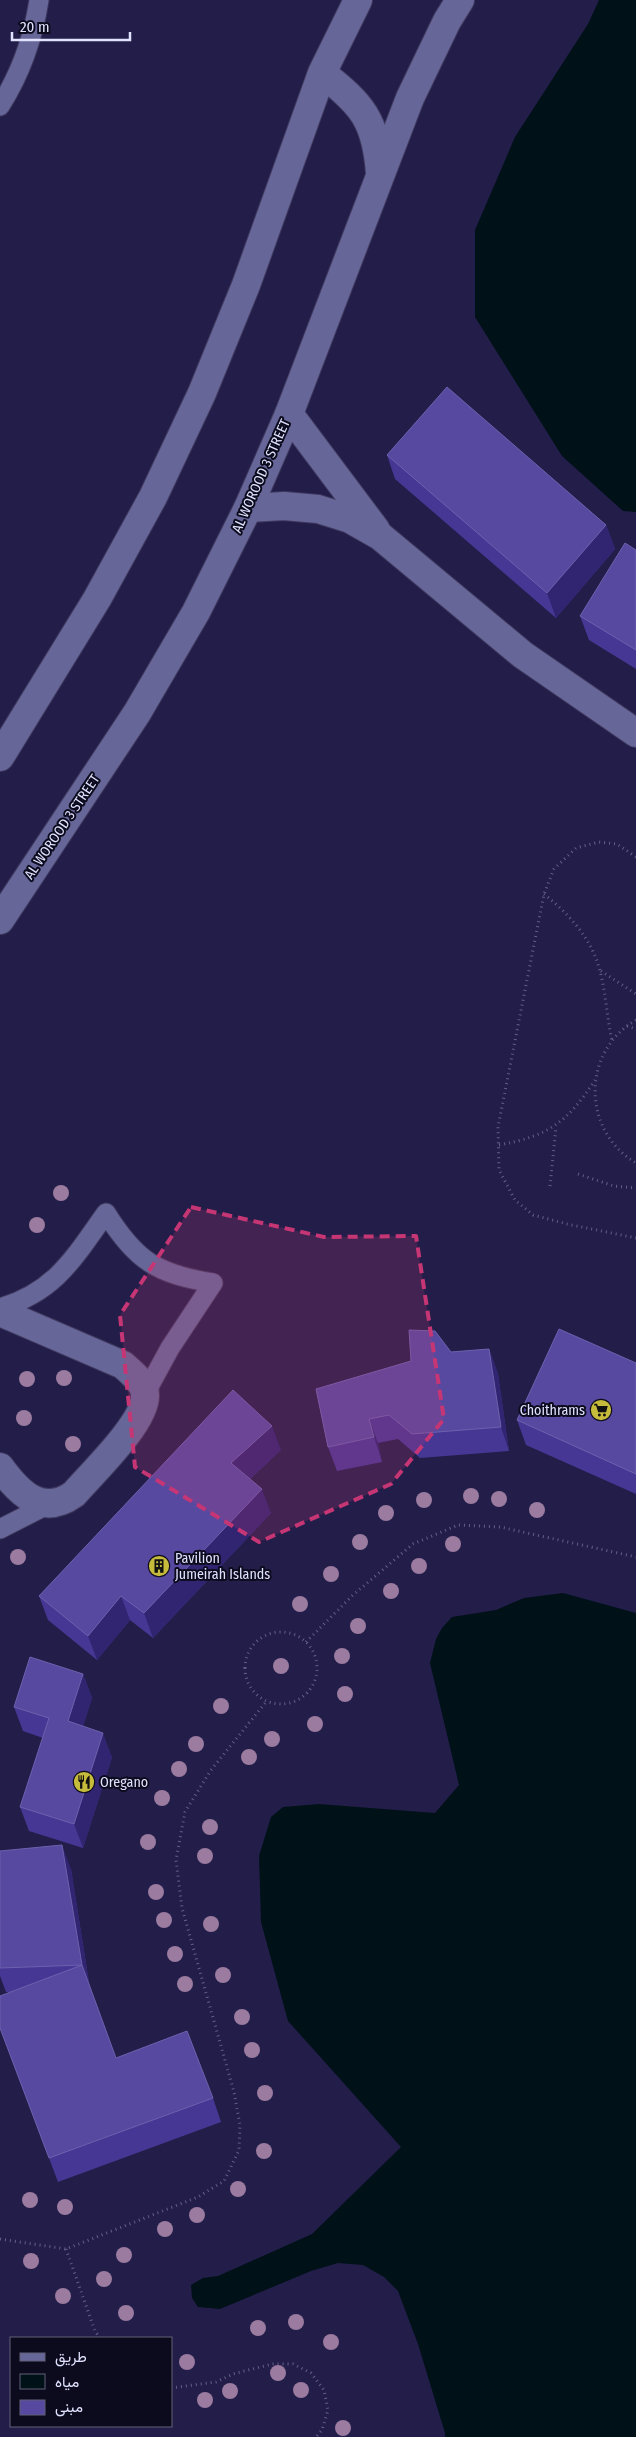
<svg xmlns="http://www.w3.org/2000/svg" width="636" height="2437" viewBox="0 0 636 2437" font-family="'Fira Sans Condensed',Vazirmatn,sans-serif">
<rect width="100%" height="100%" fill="#221e49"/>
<!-- water -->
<path fill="#001118" d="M599,0H636V512L623,511L562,456L475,317V230L515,137L588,24Z
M563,1593L636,1613V2437H445V2433L418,2344L398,2291L384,2277L363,2265L338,2263L311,2271L220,2309L198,2307L192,2298L191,2285L203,2278L218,2276L312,2234L401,2147L288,2021L261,1922L259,1856L271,1817L283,1807L319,1804L435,1813L459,1785L430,1663L436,1639L442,1628L452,1617L496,1610L524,1598Z"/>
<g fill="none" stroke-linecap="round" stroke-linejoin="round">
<!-- service casing -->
<g stroke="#403a60" stroke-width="21">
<path id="service" d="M0,106C21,73 33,39 39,0
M0,1308C55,1292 74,1258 106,1213C136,1261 157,1274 213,1283L170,1348L145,1394
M0,1529L47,1505"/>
</g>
<!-- minor casing -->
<g stroke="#403a60" stroke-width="30">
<path id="minor" d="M289,414L376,530
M248,508L284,506L318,509L350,519L380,536L523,655L636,733
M0,1312L123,1365C132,1373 145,1383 145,1395C146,1422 92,1473 74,1494C42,1517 19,1493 0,1467"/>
</g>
<!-- tertiary casing -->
<g stroke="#403a60" stroke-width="30">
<path id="tertiary" d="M322,73C363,105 376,121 380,173
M0,757L97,599L153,497L202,393L246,285L322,73L358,0
M0,920L137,713L196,612L248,508L289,414L410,98L447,21L460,0"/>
</g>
<!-- path -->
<path stroke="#626086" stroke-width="3" stroke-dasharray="1 4" stroke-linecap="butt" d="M636,857L617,844L599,842L576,848L554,869L544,894L498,1127L499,1170L515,1200L533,1215L567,1224L636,1238
M544,894C569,914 592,939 600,971C606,994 607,1018 612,1041
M601,971L636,994
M636,1020C581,1052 582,1131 636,1163
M627,1026L636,1029
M499,1145C548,1136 567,1123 595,1080
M578,1174L614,1186L636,1188
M550,1186L556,1127
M245 1668a36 36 0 1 1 72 0a36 36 0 1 1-72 0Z
M306,1642L353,1595L413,1544L458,1525L500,1527L636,1557
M0,2239L66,2249L198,2197L224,2181L239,2150L240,2125L234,2092L182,1908L176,1860L185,1812L211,1770L266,1702
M66,2249L95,2331L100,2338
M171,2388L216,2382L233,2374L272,2364H293L311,2373L324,2390L328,2410L322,2430L316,2437"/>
<!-- service -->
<use href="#service" stroke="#666698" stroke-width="19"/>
<!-- minor -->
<use href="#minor" stroke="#666698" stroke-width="28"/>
<!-- tertiary -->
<use href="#tertiary" stroke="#666698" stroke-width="28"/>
</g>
<!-- trees -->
<g fill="#9b7b9f">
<circle cx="61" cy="1193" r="8"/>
<circle cx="37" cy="1225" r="8"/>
<circle cx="64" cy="1378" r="8"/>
<circle cx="27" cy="1379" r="8"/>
<circle cx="24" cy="1418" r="8"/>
<circle cx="73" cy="1444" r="8"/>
<circle cx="471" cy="1496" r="8"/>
<circle cx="499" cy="1499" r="8"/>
<circle cx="424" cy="1500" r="8"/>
<circle cx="537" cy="1510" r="8"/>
<circle cx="386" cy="1513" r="8"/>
<circle cx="360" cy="1542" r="8"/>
<circle cx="453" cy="1544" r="8"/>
<circle cx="18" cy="1557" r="8"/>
<circle cx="419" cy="1566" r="8"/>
<circle cx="331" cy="1574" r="8"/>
<circle cx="391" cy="1591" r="8"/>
<circle cx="300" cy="1604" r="8"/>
<circle cx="358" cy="1626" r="8"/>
<circle cx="342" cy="1656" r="8"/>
<circle cx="281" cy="1666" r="8"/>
<circle cx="345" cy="1694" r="8"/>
<circle cx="221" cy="1706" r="8"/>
<circle cx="315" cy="1724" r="8"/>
<circle cx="272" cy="1739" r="8"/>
<circle cx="196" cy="1744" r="8"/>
<circle cx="249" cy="1757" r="8"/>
<circle cx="179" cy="1769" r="8"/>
<circle cx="162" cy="1798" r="8"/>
<circle cx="210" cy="1827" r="8"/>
<circle cx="148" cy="1842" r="8"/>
<circle cx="205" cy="1856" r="8"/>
<circle cx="156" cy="1892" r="8"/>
<circle cx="164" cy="1920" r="8"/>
<circle cx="211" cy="1924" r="8"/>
<circle cx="175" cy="1954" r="8"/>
<circle cx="223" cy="1975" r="8"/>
<circle cx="185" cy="1984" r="8"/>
<circle cx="242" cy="2017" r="8"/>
<circle cx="252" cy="2050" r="8"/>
<circle cx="265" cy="2093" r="8"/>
<circle cx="264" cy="2151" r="8"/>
<circle cx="238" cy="2189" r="8"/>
<circle cx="30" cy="2200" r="8"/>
<circle cx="65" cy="2207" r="8"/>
<circle cx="197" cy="2215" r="8"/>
<circle cx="165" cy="2229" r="8"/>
<circle cx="124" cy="2255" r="8"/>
<circle cx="31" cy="2261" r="8"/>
<circle cx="104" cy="2279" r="8"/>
<circle cx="63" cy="2296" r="8"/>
<circle cx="126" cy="2313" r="8"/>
<circle cx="296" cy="2322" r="8"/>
<circle cx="258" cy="2328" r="8"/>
<circle cx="331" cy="2342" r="8"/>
<circle cx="187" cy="2362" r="8"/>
<circle cx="278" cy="2373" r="8"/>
<circle cx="301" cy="2390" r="8"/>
<circle cx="230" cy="2391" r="8"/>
<circle cx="205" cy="2400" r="8"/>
<circle cx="343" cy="2428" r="8"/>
</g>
<!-- wall -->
<path fill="#473794" d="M387,455L606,525L615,549L556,618L395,479Z
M636,550V669L589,640L580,616Z
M489,1349L498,1374L509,1451L420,1458L398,1439L378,1443L382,1462L337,1471L328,1447L451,1352Z
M636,1363V1494L526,1445L517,1420Z
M281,1450L250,1479L271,1513L153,1638L130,1620L97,1660L48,1620L39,1596Z
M83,1674L92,1698L83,1726L112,1757L83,1848L29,1831L20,1807L43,1738L23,1731L14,1707Z
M0,1851L71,1869L90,1989L116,2058L213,2098L221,2122L58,2182L0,2028L11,1992H6L0,1976Z"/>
<!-- shaded-wall -->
<path fill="#312571" d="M606,525L615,549L556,618L547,593Z
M489,1349L498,1374L509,1451L501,1427Z
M369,1419L378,1443L382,1462L374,1437Z
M272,1426L281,1450L240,1488L231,1463Z
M262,1489L271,1513L153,1638L144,1613Z
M121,1596L130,1620L97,1660L88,1636Z
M83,1674L92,1698L77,1745L68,1721Z
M103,1733L112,1757L83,1848L74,1824Z
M62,1845L71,1869L90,1989L82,1965Z"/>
<!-- building -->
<path fill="#5749a0" stroke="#6d61ae" d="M447,387L606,525L547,593L387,455Z
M625,543L636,550V650L580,616Z
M559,1329L636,1363V1474L517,1420Z
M409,1330L435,1331L451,1352L489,1349L501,1427L412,1434L389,1415L369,1419L374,1437L328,1447L316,1389L411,1361Z
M233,1390L272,1426L231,1463L262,1489L144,1613L121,1596L88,1636L39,1596Z
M30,1657L83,1674L68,1721L103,1733L74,1824L20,1807L49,1718L14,1707Z
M62,1845L82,1965L0,1968V1851Z
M82,1965L116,2058L187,2031L213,2098L49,2158L0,2028V1996Z"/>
<!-- marked area -->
<path fill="#c73674" fill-opacity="0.2" stroke="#c73674" stroke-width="4" stroke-dasharray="10 6" stroke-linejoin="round" d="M191,1207L324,1237L416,1236L444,1419L391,1484L259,1542L135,1467L120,1315Z"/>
<!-- icons -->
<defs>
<g id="supermarket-disc" transform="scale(1.125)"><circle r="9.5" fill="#c7bb3b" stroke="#0c0b1e"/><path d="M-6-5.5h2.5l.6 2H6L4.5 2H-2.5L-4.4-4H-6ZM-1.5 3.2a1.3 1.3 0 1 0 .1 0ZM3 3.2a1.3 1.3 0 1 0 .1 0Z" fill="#111"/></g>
<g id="building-disc" transform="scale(1.125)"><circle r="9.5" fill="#c7bb3b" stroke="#0c0b1e"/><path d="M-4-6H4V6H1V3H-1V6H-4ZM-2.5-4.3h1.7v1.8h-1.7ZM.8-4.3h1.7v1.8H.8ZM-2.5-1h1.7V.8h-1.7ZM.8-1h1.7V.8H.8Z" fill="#111"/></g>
<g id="restaurant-disc" transform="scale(1.125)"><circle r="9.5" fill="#c7bb3b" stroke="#0c0b1e"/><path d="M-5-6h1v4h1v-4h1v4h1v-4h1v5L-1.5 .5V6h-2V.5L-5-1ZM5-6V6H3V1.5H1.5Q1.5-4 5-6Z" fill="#111"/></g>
</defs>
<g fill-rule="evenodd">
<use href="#supermarket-disc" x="601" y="1410"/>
<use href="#building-disc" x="159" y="1566"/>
<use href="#restaurant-disc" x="84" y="1782"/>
</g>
<g text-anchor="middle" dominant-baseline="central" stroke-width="4" stroke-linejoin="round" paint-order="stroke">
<!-- street labels -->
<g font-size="14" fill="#e1e2ff" stroke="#0c0b1e">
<text transform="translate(261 476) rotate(-66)">AL WOROOD 3 STREET</text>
<text transform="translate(62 827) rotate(-56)">AL WOROOD 3 STREET</text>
</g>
<!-- poi labels -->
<g font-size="14" fill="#e1e2ff" stroke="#0c0b1e" text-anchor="start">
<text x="585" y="1410" text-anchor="end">Choithrams</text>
<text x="175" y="1558">Pavilion<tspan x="175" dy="16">Jumeirah Islands</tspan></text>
<text x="100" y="1782">Oregano</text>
</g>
</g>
<!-- legend -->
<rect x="10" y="2337" width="162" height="90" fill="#0c0b1e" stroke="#616178"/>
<rect x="20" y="2353" width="25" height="8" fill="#666698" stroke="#616178"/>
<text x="55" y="2362" font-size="15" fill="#e1e2ff">طريق</text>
<rect x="20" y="2374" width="25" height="15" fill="#001118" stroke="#616178"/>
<text x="55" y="2387" font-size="15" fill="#e1e2ff">مياه</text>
<rect x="20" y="2400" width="25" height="15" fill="#5749a0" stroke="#616178"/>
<text x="55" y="2412" font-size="15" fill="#e1e2ff">مبنى</text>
<!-- scale -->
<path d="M12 32v8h118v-8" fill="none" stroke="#e1e2ff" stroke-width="2.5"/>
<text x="20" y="32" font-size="15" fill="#e1e2ff" stroke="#0c0b1e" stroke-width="4" paint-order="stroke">20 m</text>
</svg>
